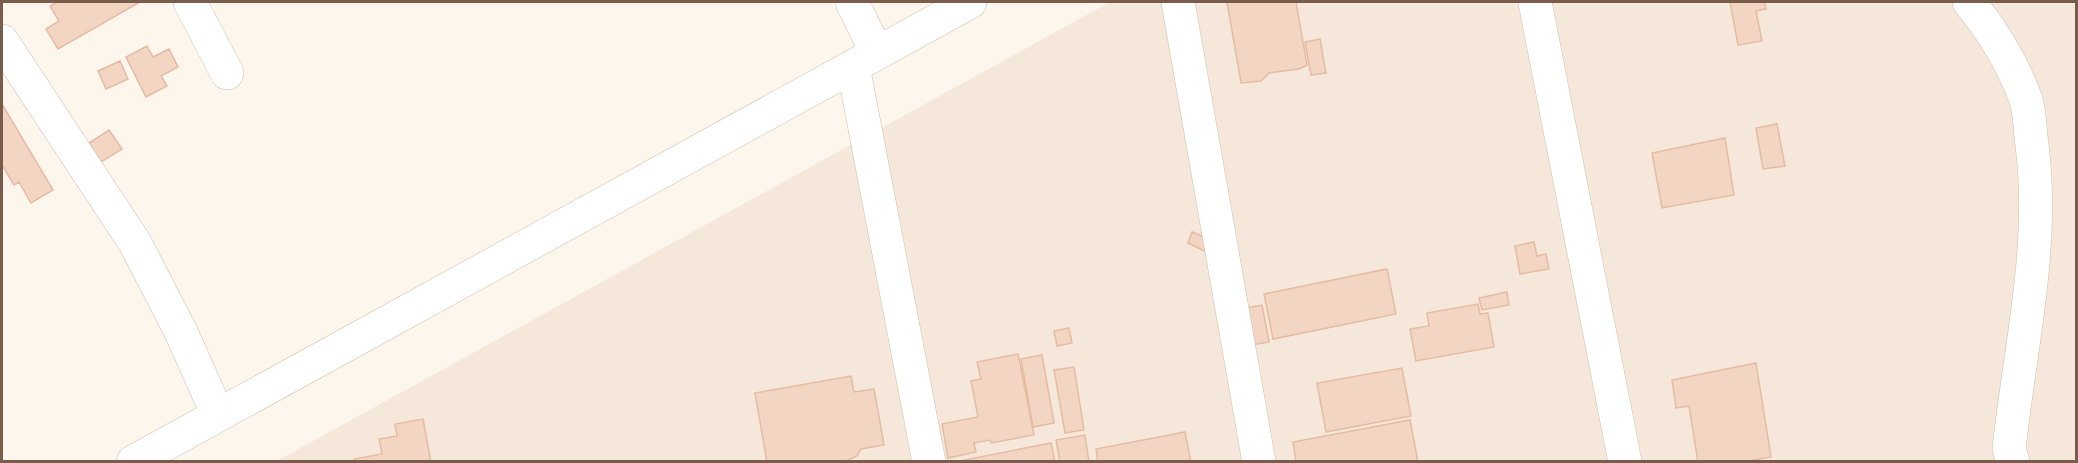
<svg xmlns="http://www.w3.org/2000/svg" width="2078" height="463" viewBox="0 0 2078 463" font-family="Commissioner,sans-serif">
<rect width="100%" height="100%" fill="#fdf6ec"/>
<!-- residential -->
<path fill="#f5e8da" d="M1110,2H2076V461L275,462Z"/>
<!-- building -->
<path fill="#f3d5c3" stroke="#e6bba3" stroke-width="1.5" d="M57,2H140L58,49L46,29L59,21L50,6Z
M1227,2H1296L1307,65L1299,69L1269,73L1261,81L1241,83Z
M1730,2H1764L1766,9L1756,11L1762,41L1738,45Z
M1320,39L1326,73L1311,75L1305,42Z
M147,46L153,57L169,49L178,67L161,76L167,86L146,97L126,57Z
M120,61L128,79L106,89L98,71Z
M2,104L53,190L31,203L19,182L14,185L2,165Z
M1777,124L1785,166L1763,169L1756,128Z
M109,130L122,149L101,162L89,143Z
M1725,138L1734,195L1662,208L1652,153Z
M1192,232L1217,242L1213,255L1188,243Z
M1534,242L1537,256L1546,254L1549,269L1520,274L1515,246Z
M1387,269L1396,314L1273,339L1264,294Z
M1507,292L1509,305L1482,310L1479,298Z
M1478,304L1480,314L1488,313L1494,347L1416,361L1410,329L1429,326L1427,313Z
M1262,305L1269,342L1252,345L1245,308Z
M1069,328L1072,343L1057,346L1054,331Z
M1018,354L1034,435L991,443L990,440L974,443L976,452L948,458L942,424L978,417L971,381L981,379L977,362Z
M1042,355L1054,423L1033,427L1021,359Z
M1756,363L1771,457L1743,462H1698L1689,406L1676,408L1672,380Z
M1074,367L1084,430L1065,433L1054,370Z
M1402,368L1411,416L1326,432L1317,383Z
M851,376L854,392L874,389L884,445L861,449L857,456L844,462H767L755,393Z
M423,419L431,462H355L354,459L382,454L379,439L397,436L395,424Z
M1410,420L1418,462H1296L1293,442Z
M1185,432L1191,462H1098L1096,449Z
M1085,435L1089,462H1060L1056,440Z
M1051,443L1055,462H959V461Z"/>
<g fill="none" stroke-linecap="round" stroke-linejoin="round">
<!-- minor casing -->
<g stroke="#d1beb0" stroke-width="34">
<path id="minor" d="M190,2L227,73
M852,2L877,53
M1178,2L1259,462
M1535,2L1625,462
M1969,2C1993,31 2013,64 2026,100C2030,113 2030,131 2032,145C2045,248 2020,346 2009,449L2013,462
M2,41L135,243L181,332L218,415
M853,66L929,462
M133,462L970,2"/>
</g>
<!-- minor -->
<use href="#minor" stroke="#fff" stroke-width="33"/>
</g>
<!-- border -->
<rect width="2078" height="463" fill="none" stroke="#7a5c4d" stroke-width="6"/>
</svg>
